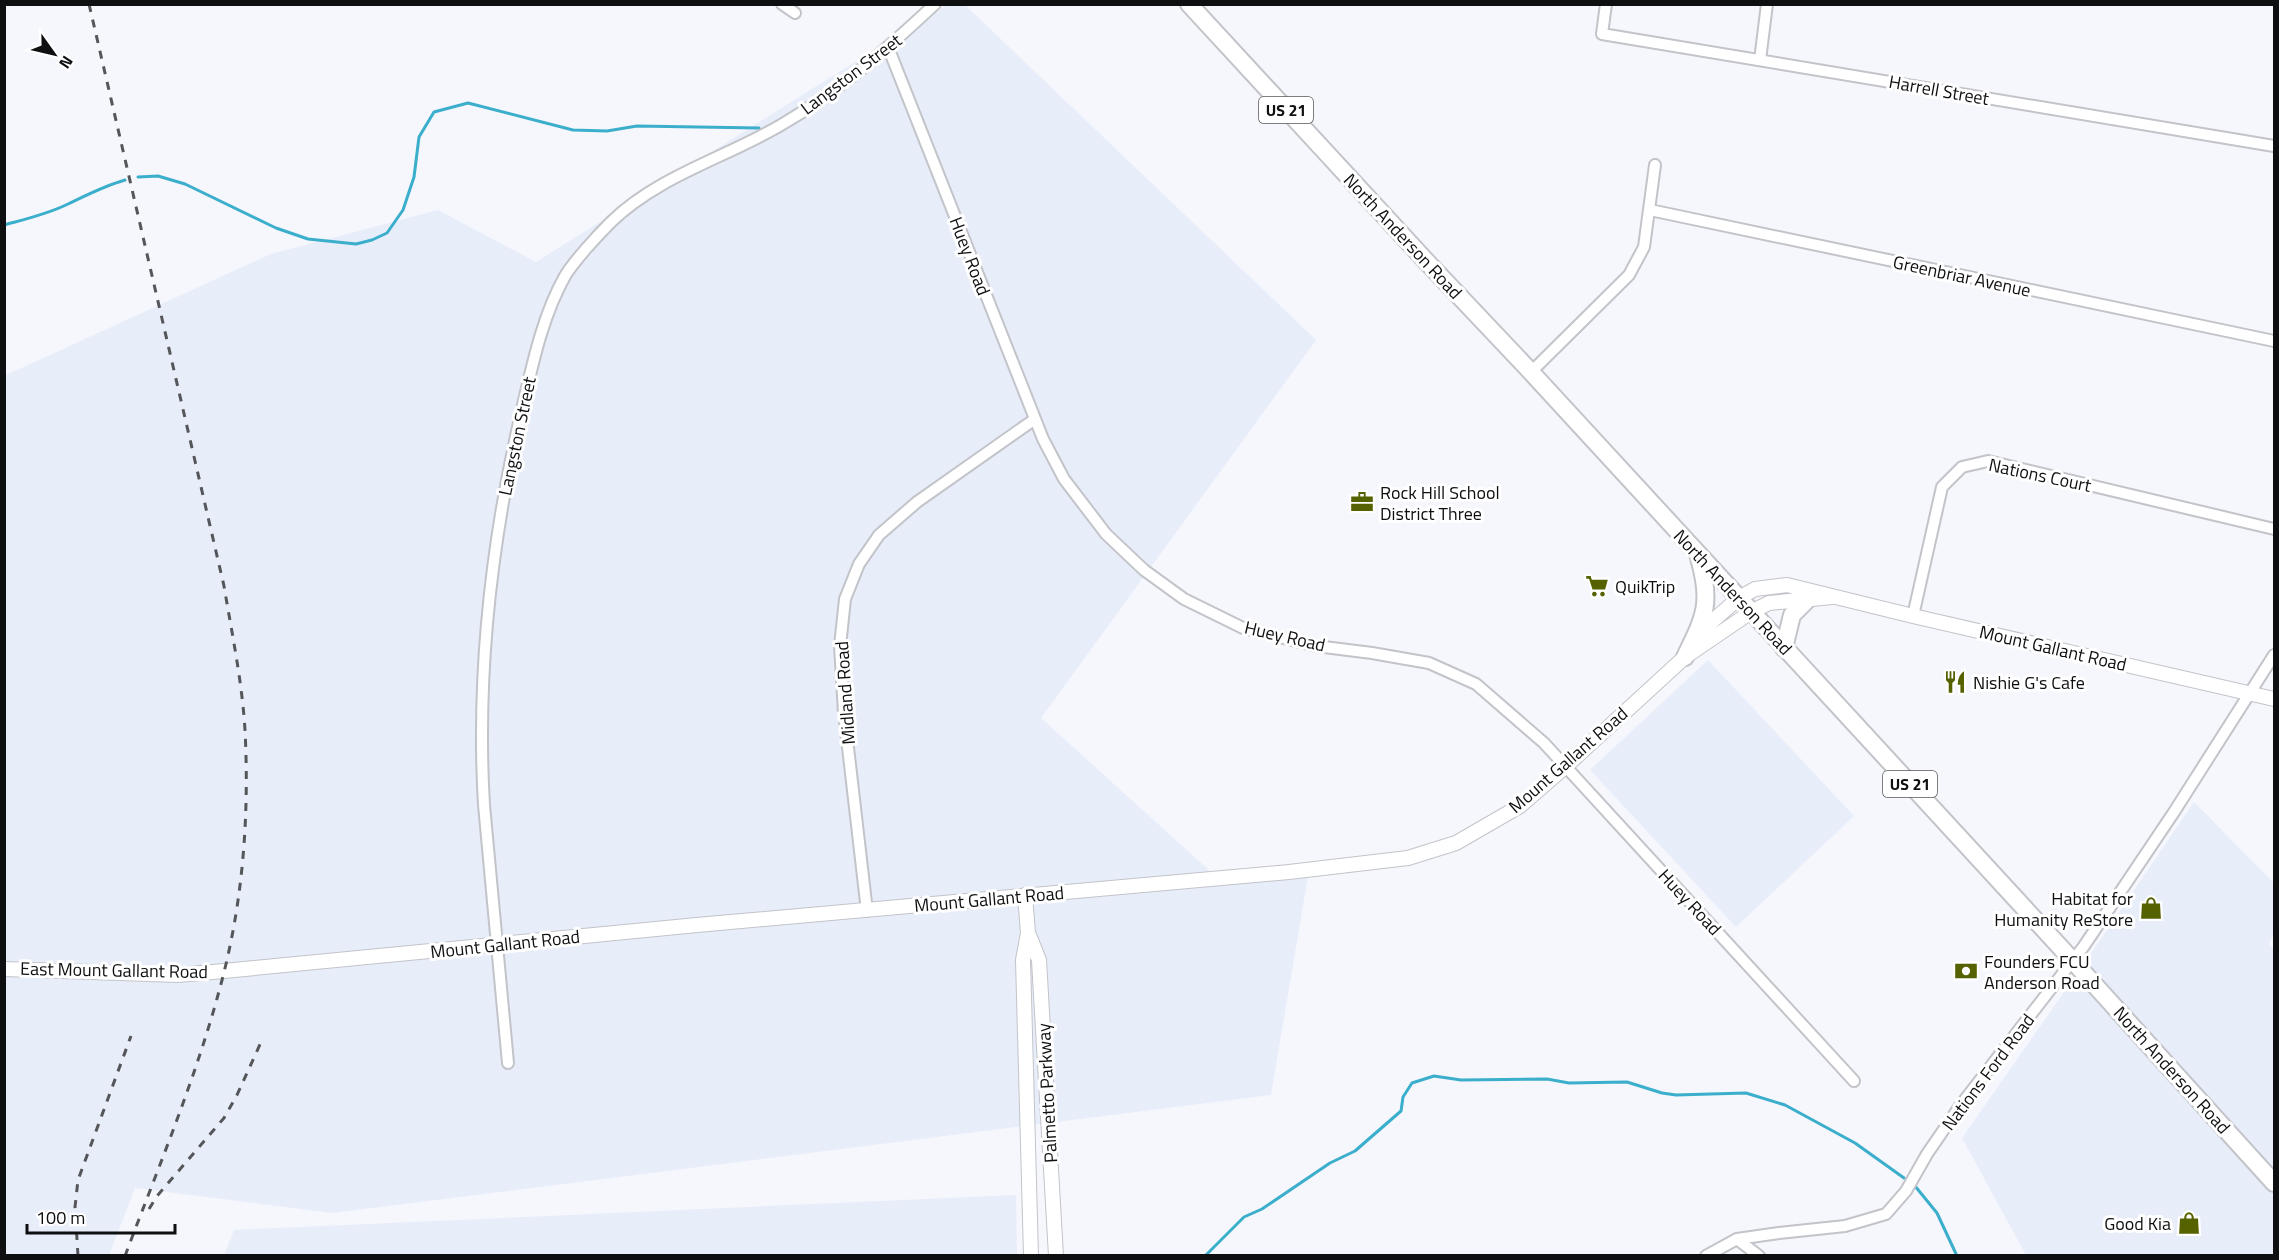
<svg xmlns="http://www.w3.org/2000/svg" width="2279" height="1260" viewBox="0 0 2279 1260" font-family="'Titillium Web',sans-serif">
<rect width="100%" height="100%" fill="#f5f7fd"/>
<!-- built -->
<path fill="#e8edfa" d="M946,5H965L1316,340L1041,718L1222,882L1308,876L1271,1095L332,1213L135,1188L109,1255H5L4,376L271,254L438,210L536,262Z
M1708,660L1854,816L1736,927L1590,770Z
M2194,802L2274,883V933L2269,944L2274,950V1255H2026L1962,1138L2090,955Z
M1016,1195L1017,1255H224L234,1230Z"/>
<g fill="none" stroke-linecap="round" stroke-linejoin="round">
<!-- stream -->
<path stroke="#3baecc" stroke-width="3" d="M138,177L158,176L185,184L276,228L308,239L356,244L372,240L387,233L403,210L414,177L419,137L434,112L468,103L573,130L607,131L637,126L759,128
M4,225C26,219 48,214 68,204C87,195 104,186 125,180
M1915,1186L1937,1213L1957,1256
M1205,1256L1244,1217L1262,1209L1330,1163L1355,1151L1401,1111L1403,1097L1412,1083L1434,1076L1461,1080L1547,1079L1569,1083L1627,1082L1662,1093L1676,1095L1746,1093L1785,1105L1855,1143L1904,1178"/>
<!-- minor casing -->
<g stroke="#c2c4c9" stroke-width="14">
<path id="minor" d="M782,4L795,13
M1606,4L1602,34L2274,146
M888,47L1043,439L1064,479L1106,534L1144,570L1184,599L1243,628L1316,646L1372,653L1429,663L1476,684L1544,743L1854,1081
M1760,60L1767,4
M1650,210L2274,341
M1531,372L1629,275L1644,247L1655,165
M1913,616L1942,487L1962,467L1988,461L2274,529
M867,911L844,713L840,646L845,599L859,564L879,535L917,502L1035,419
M508,1063L484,805C476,670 492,536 523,405C533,362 543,315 565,276C574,261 598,235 611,222C658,176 725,158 781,125C838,92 887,49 935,4
M1737,1239L1759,1256
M1706,1256L1737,1239L1779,1233L1845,1226L1886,1214L1906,1191L1927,1154L1960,1106L2084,946L2174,812L2274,655"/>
</g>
<!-- tertiary casing -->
<g stroke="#c2c4c9" stroke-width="16">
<path id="tertiary" d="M1698,639L1709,624L1739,598L1755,589L1787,585L1913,616L2274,699
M1025,895L1028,933L1023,960L1031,1256
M1029,935L1039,960L1056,1256
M4,969L178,975L224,971L697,925L1289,872L1408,858L1456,843L1520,806L1565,767L1685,657L1751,612L1769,603L1832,597"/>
</g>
<!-- primary casing -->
<g stroke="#c2c4c9" stroke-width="20">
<path id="primary" d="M1189,4L1426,261L1531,372L2073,961L2274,1183
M1784,648L1792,615L1807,600
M1685,657C1705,616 1712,603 1699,558"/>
</g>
<!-- minor -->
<use href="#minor" stroke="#fff" stroke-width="10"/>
<!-- tertiary -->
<use href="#tertiary" stroke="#fff" stroke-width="14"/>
<!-- primary -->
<use href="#primary" stroke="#fff" stroke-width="16"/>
<!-- rail -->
<path stroke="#555659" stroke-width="3" stroke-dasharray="8 8" stroke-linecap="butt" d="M89,4L224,586C232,634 242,681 245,730C249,808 244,888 226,964C202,1064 161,1160 125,1256
M149,1209L157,1196L224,1118L237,1095L262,1040
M78,1256L75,1207L78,1180L131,1036"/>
</g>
<!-- icons -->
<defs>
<g id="office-bare" transform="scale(1.8)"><path d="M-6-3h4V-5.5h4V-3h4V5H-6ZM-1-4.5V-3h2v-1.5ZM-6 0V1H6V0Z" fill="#566100" stroke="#fff" stroke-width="2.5" paint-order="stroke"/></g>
<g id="supermarket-bare" transform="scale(1.8)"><path d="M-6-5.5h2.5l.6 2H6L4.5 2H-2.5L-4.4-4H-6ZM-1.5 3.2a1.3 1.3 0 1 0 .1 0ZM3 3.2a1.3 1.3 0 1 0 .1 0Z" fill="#566100" stroke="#fff" stroke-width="2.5" paint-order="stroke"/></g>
<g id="restaurant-bare" transform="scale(1.8)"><path d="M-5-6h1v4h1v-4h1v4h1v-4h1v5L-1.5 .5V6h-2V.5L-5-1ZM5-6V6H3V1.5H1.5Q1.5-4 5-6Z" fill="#566100" stroke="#fff" stroke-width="2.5" paint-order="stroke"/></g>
<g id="shop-bare" transform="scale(1.8)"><path d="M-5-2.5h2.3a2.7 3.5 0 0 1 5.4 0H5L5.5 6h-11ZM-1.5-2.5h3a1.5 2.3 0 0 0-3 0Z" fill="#566100" stroke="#fff" stroke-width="2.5" paint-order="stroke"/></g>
<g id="bank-bare" transform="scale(1.8)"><path d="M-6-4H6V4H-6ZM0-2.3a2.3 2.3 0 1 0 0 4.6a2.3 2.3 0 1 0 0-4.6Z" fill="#566100" stroke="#fff" stroke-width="2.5" paint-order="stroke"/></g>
</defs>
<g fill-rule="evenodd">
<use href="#office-bare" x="1362" y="502"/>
<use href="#supermarket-bare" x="1597" y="586"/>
<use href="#restaurant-bare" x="1955" y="682"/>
<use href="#shop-bare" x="2151" y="908"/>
<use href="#bank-bare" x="1966" y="971"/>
<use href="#shop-bare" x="2189" y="1223"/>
</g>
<g text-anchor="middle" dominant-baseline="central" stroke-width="6" stroke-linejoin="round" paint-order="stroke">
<!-- shield labels -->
<g fill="#fff" stroke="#565758" stroke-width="1.5">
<rect x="1259" y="97" width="54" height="26" rx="4.5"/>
<rect x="1883" y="771" width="54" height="26" rx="4.5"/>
</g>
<g font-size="16" font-weight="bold" fill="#0e0f11">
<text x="1286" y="110">US 21</text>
<text x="1910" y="784">US 21</text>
</g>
<!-- street labels -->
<g font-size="18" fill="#0e0f11" stroke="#fff">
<text transform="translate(851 74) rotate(-37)">Langston Street</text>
<text transform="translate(1939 90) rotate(10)">Harrell Street</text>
<text transform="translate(1403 236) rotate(47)">North Anderson Road</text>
<text transform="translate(970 256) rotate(69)">Huey Road</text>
<text transform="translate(1962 276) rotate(12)">Greenbriar Avenue</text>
<text transform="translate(517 436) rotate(-78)">Langston Street</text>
<text transform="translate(2040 475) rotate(12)">Nations Court</text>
<text transform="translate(1733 592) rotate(47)">North Anderson Road</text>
<text transform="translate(1285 636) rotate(13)">Huey Road</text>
<text transform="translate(2053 648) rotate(13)">Mount Gallant Road</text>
<text transform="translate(845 693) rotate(-94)">Midland Road</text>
<text transform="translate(1568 760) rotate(-41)">Mount Gallant Road</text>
<text transform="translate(989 899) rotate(-5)">Mount Gallant Road</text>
<text transform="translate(1690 902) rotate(47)">Huey Road</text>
<text transform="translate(505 944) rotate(-6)">Mount Gallant Road</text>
<text transform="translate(114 970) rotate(1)">East Mount Gallant Road</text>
<text transform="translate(2172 1070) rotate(48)">North Anderson Road</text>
<text transform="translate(1988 1072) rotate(-53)">Nations Ford Road</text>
<text transform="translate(1047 1093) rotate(-93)">Palmetto Parkway</text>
</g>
<!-- poi labels -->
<g font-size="18" fill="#0e0f11" stroke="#fff" text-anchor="start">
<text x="1380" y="492">Rock Hill School<tspan x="1380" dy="21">District Three</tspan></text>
<text x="1615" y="586">QuikTrip</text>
<text x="1973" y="682">Nishie G's Cafe</text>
<text x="2133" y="898" text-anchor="end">Habitat for<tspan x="2133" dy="21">Humanity ReStore</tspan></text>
<text x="1984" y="961">Founders FCU<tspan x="1984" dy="21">Anderson Road</tspan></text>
<text x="2171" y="1223" text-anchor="end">Good Kia</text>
</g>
</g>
<!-- border -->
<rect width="2279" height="1260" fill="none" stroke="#0e0f11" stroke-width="12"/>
<!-- north arrow -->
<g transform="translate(54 54) rotate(124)" stroke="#ffffff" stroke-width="4.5" paint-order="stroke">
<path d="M0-4.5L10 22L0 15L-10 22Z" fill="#0e0f11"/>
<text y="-9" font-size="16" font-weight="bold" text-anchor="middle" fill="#0e0f11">N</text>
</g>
<!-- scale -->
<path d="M27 1224v9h148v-9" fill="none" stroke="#0e0f11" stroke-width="3"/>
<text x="36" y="1224" font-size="18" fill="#0e0f11" stroke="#ffffff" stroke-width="4.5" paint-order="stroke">100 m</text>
</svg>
